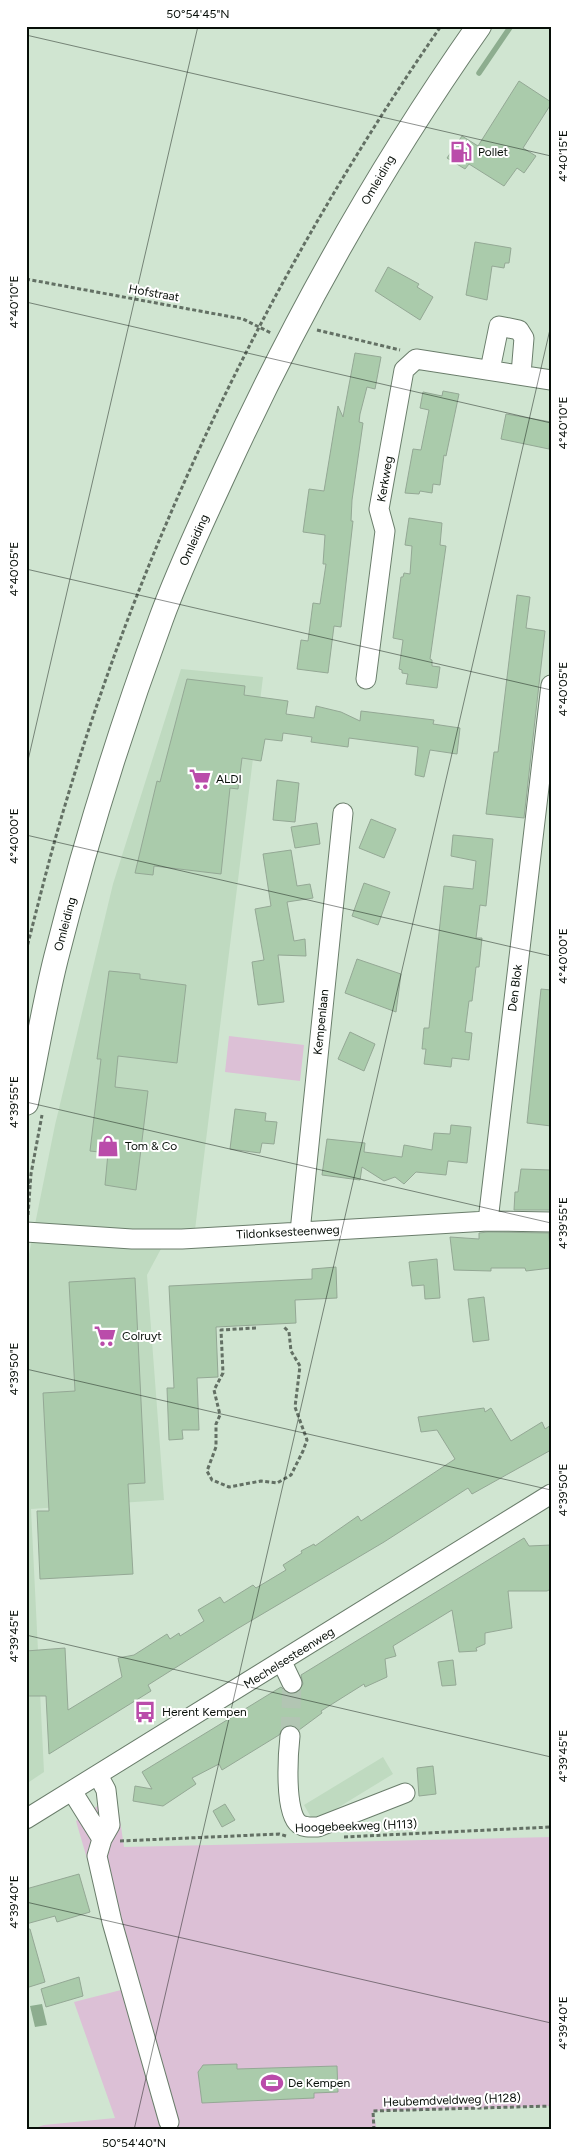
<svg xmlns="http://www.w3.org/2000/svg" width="577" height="2156" viewBox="0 0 577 2156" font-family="Figtree,sans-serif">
<rect width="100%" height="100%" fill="#d0e5d1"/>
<!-- built -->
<path fill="#bfdac0" d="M181,669L263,677L193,1246L162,1247L147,1275L164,1500L31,1509L44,1772L26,1784V1269L55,1125L113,884Z
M383,1757L393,1774L321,1818L319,1815L312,1819L304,1805Z"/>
<!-- green -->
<path fill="#dcc0d6" d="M229,1036L304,1045L300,1081L225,1072Z
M116,1793L124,1847L551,1837V2106L373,2111L377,2130H29L44,2125L115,2118L74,2002L125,1989L76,1821Z"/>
<!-- water -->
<path fill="#8dad8f" d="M42,2004L47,2025L35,2027L30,2006Z"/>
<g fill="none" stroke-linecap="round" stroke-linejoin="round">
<!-- stream -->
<path stroke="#8dad8f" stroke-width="5.5" d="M479,73L511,26"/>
</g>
<!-- building -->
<path fill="#aacbab" stroke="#94a895" d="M519,81L551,102V104L523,148L536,156L524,173L517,168L504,186L469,164L465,169L447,158L462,136L478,146Z
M475,242L511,248L509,263H505L504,268L492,266L487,300L466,295Z
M388,267L419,284L417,287L433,297L420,320L375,291Z
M355,353L381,357L375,389L367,387L360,414L359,422L363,423L352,500L351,521H353L341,627L334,626L328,673L297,669L301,640L308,641L313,603L320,604L326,564H323L325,535L303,532L309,489L324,491L338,406L343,417Z
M443,391L459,394L446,456L444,455L440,485L433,484L432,493L420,491L419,494L405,493L413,449L421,450L429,410L420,408L423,392L442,396Z
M506,414L551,422L549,449L501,439Z
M409,518L442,523L440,545L446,546L430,659L432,660V666L440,667L437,688L406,684L408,674L402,673V670L399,669L403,640L393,638L401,577H403L404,573L410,574L412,546L405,545Z
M517,595L530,597L526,628L545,631L524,818L486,814L494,752H498Z
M187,679L245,686L244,695L288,701L286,714L314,718L316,706L341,712L360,721L361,711L434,720L433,724L460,728L457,754L430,750L424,777L415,775L418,747L349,738L348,747L311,742L312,737L283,733L282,741L265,739L261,761L242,758L238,789L230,788L221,874L154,866L153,875L135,873L157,781L160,782Z
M277,780L299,783L295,822L273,820Z
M371,819L396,829L384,858L359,848Z
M317,823L320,844L295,848L291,827Z
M453,835L493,839L486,906L480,905L476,938H482L479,967H476L472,1001H469L465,1032L472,1033L469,1060L452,1058L451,1067L424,1064L426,1049H422L424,1028H429L444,886L473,889L476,861L451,856Z
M291,850L297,886L310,884L313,898L287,902L294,941L305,939L306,956L278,955L284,1002L258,1005L252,962L264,960L255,909L271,906L263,854Z
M364,883L390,892L378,925L352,916Z
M357,959L401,974L396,1012L345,993Z
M109,971L140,974V979L186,985L177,1063L118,1056L115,1087L148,1091L136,1190L105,1185L108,1153L90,1151L101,1059H97Z
M541,989L551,990V1126L527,1123Z
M350,1032L375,1044L364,1071L338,1059Z
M235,1109L266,1113L265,1121L277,1122L274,1144L262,1143L260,1153L230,1149Z
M451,1125L471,1127L467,1163L448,1161L446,1175L416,1172L404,1184L395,1177L384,1181L362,1167L360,1180L322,1175L327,1139L365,1143L364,1152L402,1157L404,1145L432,1150L434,1133L450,1134Z
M521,1169L551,1170V1210H514L515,1192H518Z
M488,1232L549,1233L551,1268L526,1271L525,1268H491V1271L454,1270L450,1237L479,1239V1233Z
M437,1259L440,1298L425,1299L424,1285L412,1286L409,1262Z
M336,1267L337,1298L295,1300L296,1323L216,1327L218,1377L197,1378L199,1430H182L183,1439L169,1440L167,1388H174L169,1286L312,1279V1269Z
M135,1278L145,1483L128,1484L133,1574L40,1579L37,1511H49L43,1393L75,1391L69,1282Z
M484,1297L489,1340L473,1342L468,1299Z
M484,1408L485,1412L491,1408L511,1441L542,1422L545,1429L551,1425V1450L472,1494L468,1488L384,1542L237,1629L148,1685L151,1691L49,1754L46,1696H26V1651L65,1648L68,1710L122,1677L118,1658L134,1655L167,1634L170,1639L179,1633L180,1636L204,1621L198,1610L220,1597L224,1603L253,1585L256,1588L286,1570L283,1565L302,1553L301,1551L314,1544L315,1546L358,1516L361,1521L455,1459L437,1430L421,1432L418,1417Z
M524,1538L529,1546L551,1545V1589L547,1591H508L512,1628L485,1633V1644L476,1648L477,1651L459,1652L452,1610L393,1646L396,1656L385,1659L387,1677L365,1687L364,1684L321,1711L322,1713L299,1730L292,1725L285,1726L279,1735L222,1770L219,1764L192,1778L196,1784L163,1806L133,1801L135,1786L152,1789L142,1772L281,1687L286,1692L297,1693L303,1684L301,1675Z
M453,1660L456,1685L442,1686L438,1662Z
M433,1766L436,1794L419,1796L417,1768Z
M225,1804L235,1820L222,1827L213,1811Z
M79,1874L90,1912L57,1922L55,1916L26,1924V1889Z
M26,1929H30L45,1982L26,1988Z
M79,1977L83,1996L46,2007L41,1989Z
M237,2064V2069L337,2066L338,2092L314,2093V2098L202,2103L198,2072L201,2068L203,2065Z"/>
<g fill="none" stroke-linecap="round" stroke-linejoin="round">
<!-- minor-tunnel -->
<path stroke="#b2c5b3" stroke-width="19" stroke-dasharray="19 9" stroke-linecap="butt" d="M290,1736L292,1683"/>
<!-- minor casing -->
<g stroke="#6a7d6b" stroke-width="21">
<path id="minor" d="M490,370L499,326L519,330L524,338L521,374
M366,679L385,531L379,509L404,370L416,359L551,380
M488,1221L551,685
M26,1232L132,1239H182L488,1221L551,1222
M300,1232L343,813
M282,1662L292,1683
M290,1736C288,1754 284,1813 299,1824C305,1828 311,1827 318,1827L405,1793
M72,1791L102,1839L110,1825L106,1790L98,1775
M26,1819L551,1494
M102,1839L97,1856L112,1922L169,2122"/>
</g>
<!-- major casing -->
<g stroke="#6a7d6b" stroke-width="26">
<path id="major" d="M26,1103C36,1055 44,1006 56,958C85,843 120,730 161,619C180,567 204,517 227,467C298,313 381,165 479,26"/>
</g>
<!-- path -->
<path stroke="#637064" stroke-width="3" stroke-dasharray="4 2.5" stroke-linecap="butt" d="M26,279L243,319L271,333
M317,330L400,350
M26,951C39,901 51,851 66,802C148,526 277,263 441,26
M26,1182L32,1183
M28,1215L31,1174L42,1115
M256,1328L221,1330L223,1373L214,1390L220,1415L216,1424V1447L207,1471L212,1480L229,1487L261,1481L277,1483L291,1475L303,1451L307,1440L295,1407L300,1366L291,1351L289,1332L284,1327
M344,1837L551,1827
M120,1841L279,1834L286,1836
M374,2130L373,2111L551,2106"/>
<!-- minor -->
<use href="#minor" stroke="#fff" stroke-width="19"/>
<!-- major -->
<use href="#major" stroke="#fff" stroke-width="24"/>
</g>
<!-- ticks -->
<path fill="none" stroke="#070e08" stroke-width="1" stroke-opacity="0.45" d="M26,35L551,156M26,302L551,423M26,569L551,690M26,769L198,26M26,835L551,956M26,1102L551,1223M26,1369L551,1490M26,1635L551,1757M26,1902L551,2023M134,2130L551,325"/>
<!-- icons -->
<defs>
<g id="fuel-bare" transform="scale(1.725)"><path d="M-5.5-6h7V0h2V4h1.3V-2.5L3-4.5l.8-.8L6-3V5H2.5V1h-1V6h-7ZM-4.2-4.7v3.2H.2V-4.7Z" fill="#ba4caa" stroke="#fff" stroke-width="2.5" paint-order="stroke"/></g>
<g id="supermarket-bare" transform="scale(1.725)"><path d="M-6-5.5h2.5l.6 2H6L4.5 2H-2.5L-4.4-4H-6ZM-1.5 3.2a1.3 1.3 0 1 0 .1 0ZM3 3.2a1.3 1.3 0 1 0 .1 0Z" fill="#ba4caa" stroke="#fff" stroke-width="2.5" paint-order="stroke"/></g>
<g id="shop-bare" transform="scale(1.725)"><path d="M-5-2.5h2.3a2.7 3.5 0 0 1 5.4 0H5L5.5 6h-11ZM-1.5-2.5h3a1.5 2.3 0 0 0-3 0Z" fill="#ba4caa" stroke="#fff" stroke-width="2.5" paint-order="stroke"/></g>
<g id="bus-bare" transform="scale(1.725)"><path d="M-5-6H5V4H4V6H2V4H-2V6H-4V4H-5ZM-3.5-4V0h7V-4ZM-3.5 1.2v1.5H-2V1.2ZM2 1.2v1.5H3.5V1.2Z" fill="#ba4caa" stroke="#fff" stroke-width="2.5" paint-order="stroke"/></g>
<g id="stadium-bare" transform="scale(1.725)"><path d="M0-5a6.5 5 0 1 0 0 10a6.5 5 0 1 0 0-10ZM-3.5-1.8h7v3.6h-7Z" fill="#ba4caa" stroke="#fff" stroke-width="2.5" paint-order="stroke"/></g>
</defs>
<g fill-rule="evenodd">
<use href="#fuel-bare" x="461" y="152"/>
<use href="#supermarket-bare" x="200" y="779"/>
<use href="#shop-bare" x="108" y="1146"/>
<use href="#supermarket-bare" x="105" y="1336"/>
<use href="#bus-bare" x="145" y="1712"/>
<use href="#stadium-bare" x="272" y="2083"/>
</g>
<g text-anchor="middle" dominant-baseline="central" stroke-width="4" stroke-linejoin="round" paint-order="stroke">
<!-- poi labels -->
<g font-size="12" fill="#070e08" stroke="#fff" text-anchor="start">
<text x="478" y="152">Pollet</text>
<text x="216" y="779">ALDI</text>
<text x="125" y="1146">Tom &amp; Co</text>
<text x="122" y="1336">Colruyt</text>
<text x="162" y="1712">Herent Kempen</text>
<text x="288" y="2083">De Kempen</text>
</g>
<!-- street labels -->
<g font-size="12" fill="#070e08" stroke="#fff">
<text transform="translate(378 180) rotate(-60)">Omleiding</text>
<text transform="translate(154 293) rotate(10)">Hofstraat</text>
<text transform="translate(385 479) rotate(-80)">Kerkweg</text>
<text transform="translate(194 540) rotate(-66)">Omleiding</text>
<text transform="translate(65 924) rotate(-75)">Omleiding</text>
<text transform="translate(515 988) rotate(-83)">Den Blok</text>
<text transform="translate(321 1022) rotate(-84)">Kempenlaan</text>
<text transform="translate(288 1232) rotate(-3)">Tildonksesteenweg</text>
<text transform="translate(289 1658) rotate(-32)">Mechelsesteenweg</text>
<text transform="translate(356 1826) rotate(-2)">Hoogebeekweg (H113)</text>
<text transform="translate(452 2100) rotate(-2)">Heubemdveldweg (H128)</text>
</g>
</g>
<!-- border -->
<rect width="577" height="2156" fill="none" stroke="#ffffff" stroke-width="55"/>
<rect x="28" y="28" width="522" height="2100" fill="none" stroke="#070e08" stroke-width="2"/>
<g font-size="12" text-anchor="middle" fill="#070e08">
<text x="198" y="18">50°54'45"N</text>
<text transform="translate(563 156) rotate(-90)" y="4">4°40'15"E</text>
<text transform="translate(14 302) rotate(-90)" y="4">4°40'10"E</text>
<text transform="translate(563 423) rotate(-90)" y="4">4°40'10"E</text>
<text transform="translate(14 569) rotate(-90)" y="4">4°40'05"E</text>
<text transform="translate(563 689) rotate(-90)" y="4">4°40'05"E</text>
<text transform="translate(14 836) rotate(-90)" y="4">4°40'00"E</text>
<text transform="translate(563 956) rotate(-90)" y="4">4°40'00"E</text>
<text transform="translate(14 1102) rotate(-90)" y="4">4°39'55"E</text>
<text transform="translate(563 1223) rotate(-90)" y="4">4°39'55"E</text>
<text transform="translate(14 1369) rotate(-90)" y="4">4°39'50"E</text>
<text transform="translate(563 1490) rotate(-90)" y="4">4°39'50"E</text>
<text transform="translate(14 1636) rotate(-90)" y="4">4°39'45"E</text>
<text transform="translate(563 1756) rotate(-90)" y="4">4°39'45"E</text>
<text transform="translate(14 1902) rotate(-90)" y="4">4°39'40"E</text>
<text transform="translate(563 2023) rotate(-90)" y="4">4°39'40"E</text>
<text x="134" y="2147">50°54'40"N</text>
</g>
</svg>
